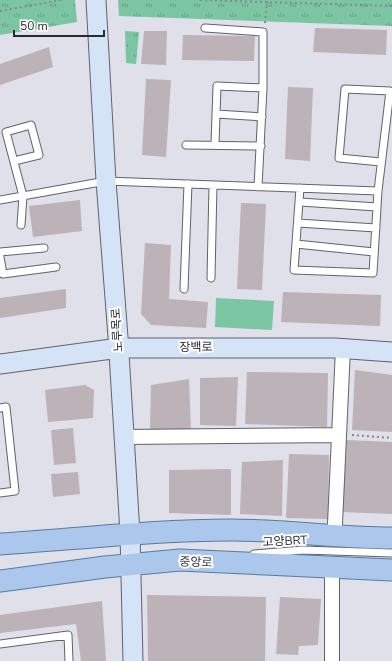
<svg xmlns="http://www.w3.org/2000/svg" width="392" height="661" viewBox="0 0 392 661" font-family="'Nunito Sans','Noto Sans KR',sans-serif">
<defs>
<pattern id="park-tufts" width="24" height="20" patternUnits="userSpaceOnUse"><rect width="24" height="20" fill="#7cc5a3"/><path d="M3 7l-1-3M5 7V3M7 7l1-3M15 17l-1-3M17 17v-4M19 17l1-3" fill="none" stroke="#66a085"/></pattern>
</defs>
<rect width="100%" height="100%" fill="#dfe0ea"/>
<!-- park -->
<path fill="url(#park-tufts)" d="M0,0H75L77,22L0,35Z
M118,0H392V26L119,16Z
M125,31L139,32L136,64L126,63Z"/>
<!-- garden -->
<path fill="#7cc5a3" d="M216,298L274,301L272,330L215,327Z"/>
<!-- building -->
<path fill="#bcb2b7" d="M315,28L387,30L386,55L313,52Z
M144,31H167L166,65L141,64Z
M183,35L255,36L254,61L182,60Z
M49,47L53,67L0,85V64Z
M146,79L171,80L166,157L142,155Z
M288,87L313,88L310,161L285,159Z
M80,200L82,231L33,237L29,206Z
M241,203L266,204L262,290L237,289Z
M145,243L171,245L169,299L208,302L206,328L151,325L141,314Z
M66,289V308L0,318V298Z
M283,292L381,295L380,326L281,322Z
M355,370L392,375V432L352,430Z
M247,372L328,373L327,427L245,424Z
M238,377L236,426L200,425V378Z
M189,379L191,430H150L151,385Z
M85,385L94,390L93,418L48,422L45,390Z
M73,428L76,463L54,465L51,430Z
M345,440L392,442V514L341,512Z
M289,454L329,455L328,519L286,518Z
M283,460L282,516L240,514L242,462Z
M231,469V515L169,513V470Z
M78,472L80,494L53,497L51,474Z
M147,595L266,597L265,661H148Z
M280,597L321,599L318,645L299,646L298,655L276,654Z
M102,601L106,661H81L76,624L0,633V615Z"/>
<g fill="none" stroke-linecap="round" stroke-linejoin="round">
<!-- lane casing -->
<g stroke="#61626a" stroke-width="9">
<path id="lane" d="M205,28L263,32V88L258,187
M216,114L262,117
M215,144L217,86L263,88
M186,145L261,146
M14,161L39,155L31,125L6,132L23,196L21,225
M300,188L294,270L373,273L378,191L390,91L345,89L339,158L381,162
M0,200L106,181L378,191
M300,202L377,207
M298,223L376,228
M296,244L374,252
M0,252L44,248
M0,257L3,274L56,267
M211,278L213,185
M184,289L188,184
M0,408L6,407L15,491L0,493
M254,554L303,550L392,553
M0,644L68,635L69,661"/>
</g>
<!-- street casing -->
<g stroke="#61626a" stroke-width="16">
<path id="street" d="M124,437L339,435
M333,536L335,524L343,348
M332,661V568"/>
</g>
<!-- secondary casing -->
<g stroke="#61626a" stroke-width="21">
<path id="secondary" d="M96,0L106,181L118,337L130,533L133,661
M0,364L119,348H335L392,352"/>
</g>
<!-- primary casing -->
<g stroke="#5979a1" stroke-width="23">
<path id="primary" d="M0,544C77,539 154,530 231,530C285,530 338,538 392,538
M0,581L105,567L180,560L392,570"/>
</g>
<!-- path -->
<path stroke="#87888f" stroke-width="2" stroke-dasharray="2 3" stroke-linecap="butt" d="M200,0L392,6
M0,11L61,0
M265,23L267,0
M352,435L392,438"/>
<!-- lane -->
<use href="#lane" stroke="#fff" stroke-width="7"/>
<!-- street -->
<use href="#street" stroke="#fff" stroke-width="14"/>
<!-- secondary -->
<use href="#secondary" stroke="#d5e3f6" stroke-width="19"/>
<!-- primary -->
<use href="#primary" stroke="#abc8ec" stroke-width="21"/>
</g>
<g text-anchor="middle" dominant-baseline="central" stroke-width="4" stroke-linejoin="round" paint-order="stroke">
<!-- street labels -->
<g font-size="12" fill="#292a2d" stroke="#fff">
<text transform="translate(117 330) rotate(-94)">노루목로</text>
<text transform="translate(196 347) rotate(-1)">장백로</text>
<text transform="translate(285 541) rotate(-3)">고양BRT</text>
<text transform="translate(196 562) rotate(2)">중앙로</text>
</g>
</g>
<!-- scale -->
<path d="M14 30v6h90v-6" fill="none" stroke="#292a2d" stroke-width="2"/>
<text x="20" y="30" font-size="12" fill="#292a2d" stroke="#ffffff" stroke-width="3" paint-order="stroke">50 m</text>
</svg>
